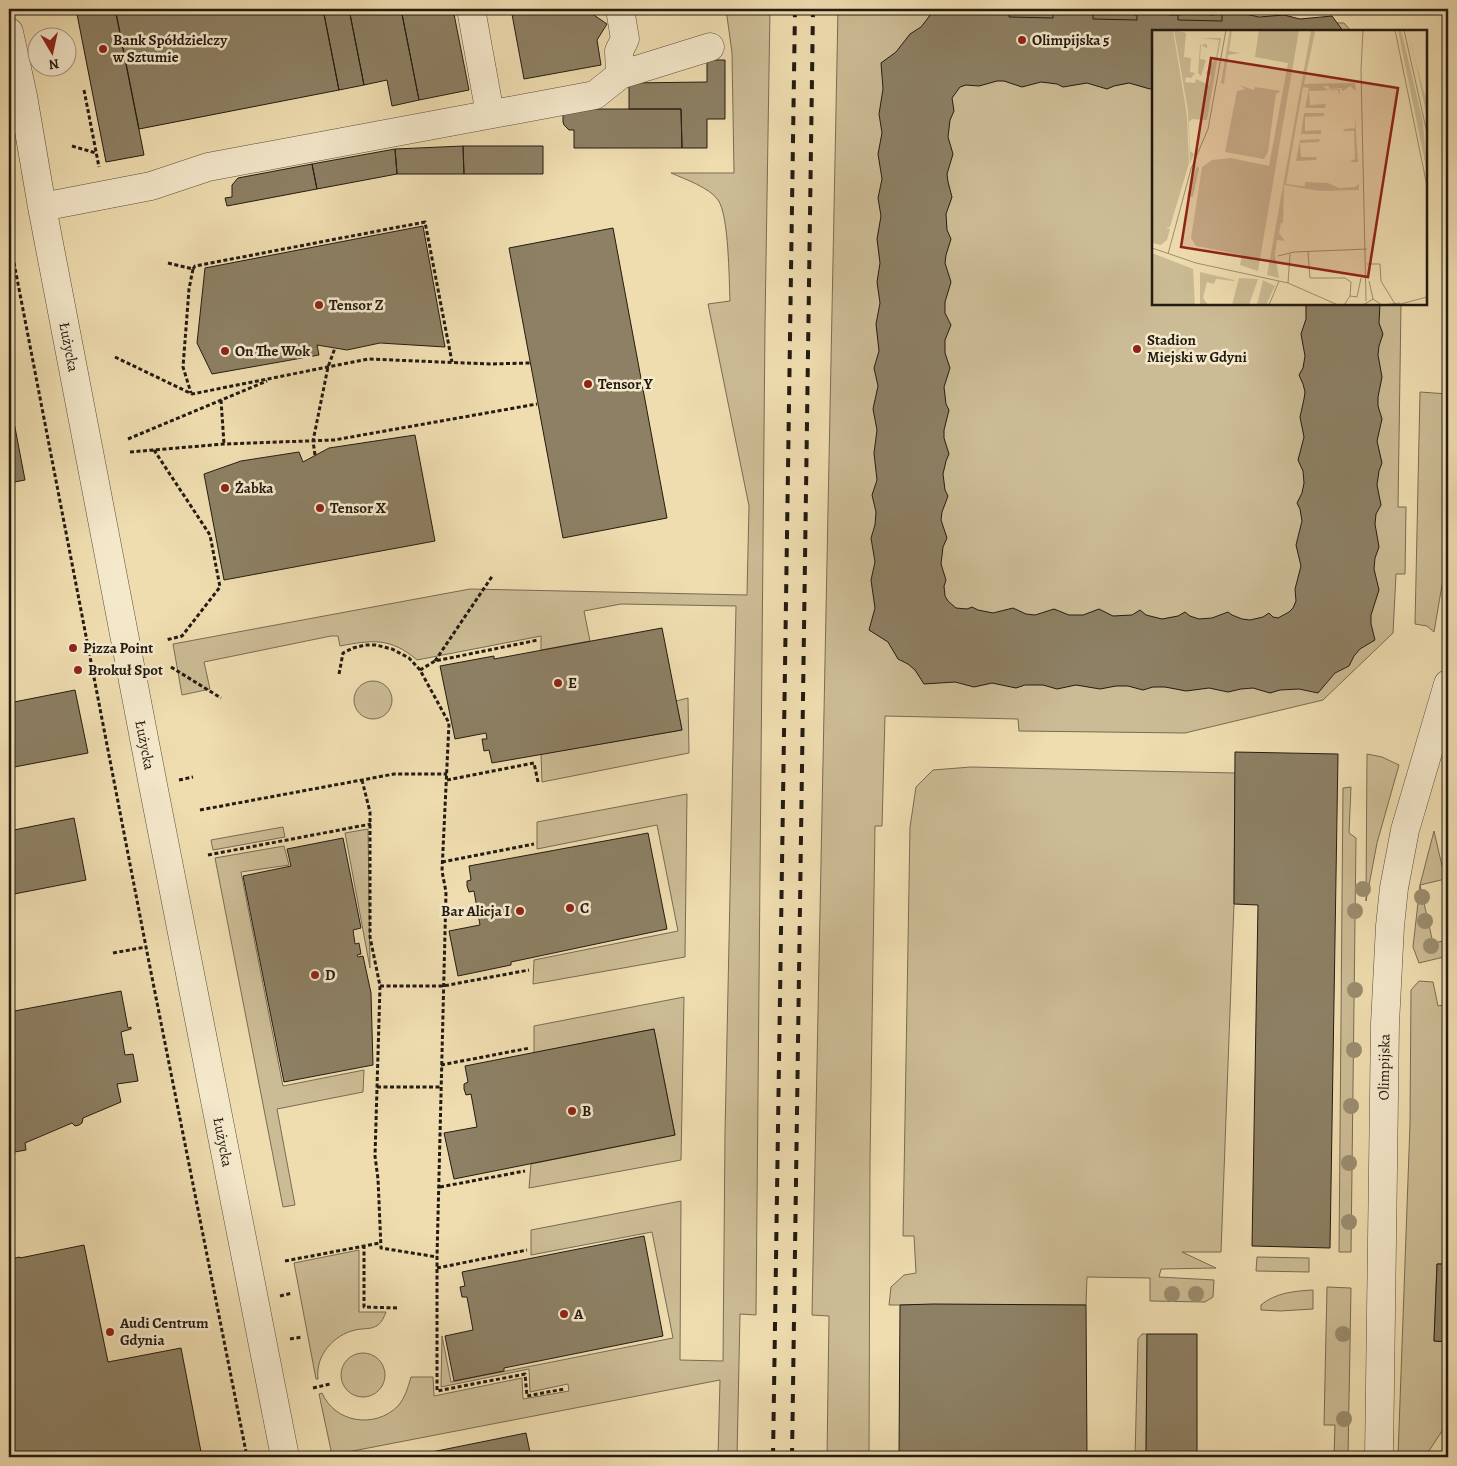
<svg xmlns="http://www.w3.org/2000/svg" width="1457" height="1466" viewBox="0 0 1457 1466" font-family="Alegreya,serif">
<rect width="100%" height="100%" fill="#efddb0"/>
<filter id="stains"><feTurbulence type="fractalNoise" baseFrequency=".004" numOctaves="4"/><feColorMatrix values="0 0 0 0 .2 0 0 0 0 .09 0 0 0 0 .02 0 0 0 .5 -.17"/></filter>
<radialGradient id="worn" r=".72"><stop offset=".6" stop-color="#630" stop-opacity="0"/><stop offset="1" stop-color="#630" stop-opacity=".3"/></radialGradient>
<!-- green -->
<path fill="#ccbc95" stroke="#786c54" d="M726,9H770L765,325L756,1315L740,1314L737,1457H718L720,1380L332,1455L319,1394L322,1393C335,1423 375,1429 398,1406C405,1398 408,1387 411,1377H433L434,1396L522,1378L523,1399L569,1391L568,1384L530,1392L529,1369L441,1387L442,1336L451,1382L673,1338L652,1232L531,1255V1230L681,1201L680,1360L723,1361L725,1134L736,606L621,604L584,611L590,641L541,650V636L417,660C390,637 372,640 340,646L338,636H331L204,662L210,689L182,695L173,644L470,589L747,595L749,506L708,304L730,301C729,280 729,215 718,200C710,188 685,179 671,173H734L732,53Z
M838,9H984L985,17L1344,23L1351,31H1153V304H1401L1398,507H1406L1405,574H1396L1393,633L1323,700L1185,733L1019,731L1018,719L885,716L882,826H875L870,1161L869,1457H827L829,1316L812,1315Z
M1420,392L1448,394V550L1434,632L1427,626L1415,624Z
M354 700a19 19 0 1 1 38 0a19 19 0 1 1-38 0Z
M688,698L689,753L542,782L541,754L682,730L676,701Z
M1367,754L1382,757L1399,765L1377,843L1366,901Z
M971,767L1235,773L1234,904L1221,1252H1182L1216,1268L1161,1269L1159,1277L1214,1280L1213,1297L1205,1302L1150,1301V1278L1087,1277L1086,1305H889L891,1287L904,1275L916,1273L914,1236H903L910,827L916,787L933,770Z
M1351,787L1349,833L1356,838L1351,1252H1339L1343,788Z
M687,794L685,957L533,984L534,960L678,931L657,825L537,849V822Z
M283,827L285,837L213,850L211,840Z
M368,829L370,968L345,833Z
M1434,831L1445,879L1420,885L1433,943L1448,940V956L1419,963L1413,947L1420,885Z
M284,846L289,865L241,872L283,1086L364,1070L363,1092L277,1109L295,1205L283,1207L215,858Z
M1419,981L1433,982L1438,1006L1448,1004V1264H1437L1434,1341L1448,1342V1422L1425,1457H1398L1410,1124L1411,990Z
M684,997L681,1160L529,1188L531,1164L675,1135L654,1029L534,1053V1026Z
M359,1250V1312H386C384,1317 382,1322 378,1325C371,1330 363,1328 355,1330C334,1335 315,1355 318,1379H316L294,1263Z
M1257,1257L1309,1258V1272L1256,1271Z
M1327,1287L1351,1288L1348,1457H1334L1335,1425H1324Z
M1313,1290V1309L1280,1311L1261,1310V1305C1275,1293 1294,1291 1313,1290Z
M1142,1334H1147L1146,1457H1135L1138,1339Z
M341 1375a22 22 0 1 1 44 0a22 22 0 1 1-44 0Z"/>
<!-- building -->
<path fill="#8d8064" stroke="#231b12" d="M76,9H115L144,155L106,162Z
M133,9H323L339,90L139,129L116,12Z
M323,9H349L364,85L339,90Z
M349,9H401L419,100L392,106L387,80L364,85Z
M401,9H453L469,90L419,100Z
M511,9H590L591,13L607,24L597,40L601,65L524,79Z
M934,9L959,12L980,9L1000,11L1028,9L1051,13L1069,9L1077,12L1094,14L1111,10L1135,15L1156,11L1170,15H1179L1197,12L1211,15L1241,13L1259,17L1284,15L1300,19L1332,16L1343,31H1153V87L1150,89L1129,83L1114,86L1107,89L1087,83L1063,87L1057,84L1041,82L1022,87L1004,81H997L979,86L966,85L960,87L952,98L954,111L950,120L948,137L953,154L947,174L948,182L952,197L946,214L947,230L951,239L946,255L945,263L951,282L945,302V313L951,325L945,340V353L950,368L944,387L946,404L949,410L944,430V438L949,454L946,461L943,474L945,490L948,496L942,512L941,520L947,538L943,547L941,564L946,580L944,586L945,596L948,601L956,608L967,609L972,607L978,610L993,613L1013,608L1026,614L1035,615L1054,609L1069,615H1083L1099,609L1113,616L1132,615L1140,610L1146,615L1162,619L1178,616L1185,612L1190,616L1199,619L1212,618L1228,612L1232,615L1242,619L1250,620L1263,617L1269,613L1273,617L1278,618L1289,612L1293,608L1296,601L1295,589L1301,566L1296,545L1302,521L1300,509L1297,503L1302,493L1304,483L1303,471L1298,460L1304,437L1300,417L1304,399L1305,392L1303,384L1299,375L1303,368L1305,356L1301,334L1306,319V304H1380L1379,323L1383,334L1379,346L1378,355L1382,377L1378,397V406L1382,419L1377,441L1382,463L1379,471L1377,485L1381,505L1376,514L1375,524L1379,547L1375,558L1374,569L1379,590L1371,615V624L1375,640L1360,649L1354,656L1349,666L1335,673L1318,693L1299,689L1280,690L1270,693L1253,688L1241,689L1228,692L1209,688L1186,691L1165,687H1153L1143,690L1128,686H1116L1100,689L1076,685L1057,689L1043,685H1025L1016,688L992,683L974,687L955,682L924,684L915,670L908,664L898,659L888,642L869,630L875,608L871,580L875,562L871,538L875,525L876,512L872,495L877,480L874,453L877,430L873,409L878,386L874,368L879,351L876,324L880,303L877,282L880,263L877,239L881,216L878,198L882,179L878,154L882,133L879,114L883,89L881,63L896,52L910,34L921,27L928,18Z
M1009,9H1053V18L1009,17Z
M1093,9H1137V20L1093,19Z
M1178,9H1222V21L1178,20Z
M707,60H725V119H707V148H682L681,109H629V83L707,82Z
M574,109H681L682,148H574V130H569L564,125L563,122V115Z
M463,146L464,174H397L395,149Z
M463,146H543V174H464Z
M395,149L397,174L317,189L312,164Z
M312,164L317,189L227,206L225,198L232,197V185L238,178Z
M423,226L445,347L380,343L347,350L317,345L319,355L212,374L197,343L205,268Z
M613,228L667,518L563,538L509,248Z
M9,396L25,480L9,483Z
M415,435L435,541L224,580L204,474L241,461L299,452L303,462L329,448Z
M662,628L682,730L492,763L489,750L484,751L482,739H487L486,733L455,739L440,666L494,656V659Z
M75,690L88,753L9,768V703Z
M1235,752L1338,754L1330,1248L1252,1246L1258,905L1234,904Z
M74,818L86,880L9,895V831Z
M648,833L667,929L511,962V965L458,976L449,931L480,925L474,891L469,892L467,886V881L471,880L469,866Z
M343,838L361,928L353,930L355,944L359,943L361,954L357,955L358,957L363,956L371,993L373,1065L284,1082L243,876L291,866L287,849Z
M121,991L128,1028L131,1027V1029L121,1032L125,1055L133,1054L138,1081L117,1084L121,1102L83,1118L82,1123L79,1125L75,1126L72,1123L25,1143L26,1150L9,1153V1012Z
M654,1029L675,1135L454,1179L444,1133L477,1127L471,1094L466,1095L464,1089V1084L468,1082L465,1066Z
M644,1236L663,1336L504,1368V1371L454,1381L445,1336L473,1330L467,1297H462L460,1287L465,1286L462,1272Z
M84,1245L108,1362L181,1348L202,1457H10L9,1454V1259L20,1257V1258Z
M1437,1264H1448V1342L1434,1341Z
M933,1304L1086,1305L1087,1457H899L900,1305Z
M1147,1334H1197V1457H1146Z
M526,1433L531,1457H407Z"/>
<g fill="none" stroke-linecap="round" stroke-linejoin="round">
<!-- minor casing -->
<g stroke="#564c3a" stroke-width="29">
<path id="minor" d="M471,9L490,114
M9,32L23,96L42,207L153,785L285,1457
M620,75L619,51L625,39L620,9
M42,207L151,186L208,167L595,95L620,75L710,47
M1379,1457L1385,1024L1390,926L1394,888L1405,830L1448,684"/>
</g>
<!-- path -->
<path stroke="#231b12" stroke-width="3" stroke-dasharray="4 2.5" stroke-linecap="butt" d="M84,90L99,167
M72,146L96,153
M9,237L146,947L247,1457
M168,263L193,269L189,289L183,367L191,393
M193,269L195,266L425,222L452,362
M1445,301L1448,305
M115,357L192,394L368,359L490,364L530,363
M221,400L224,444
M128,439L267,381
M154,450L210,535L220,587L182,636L166,640
M130,452L224,444L334,440L537,404
M315,455L313,441L328,367L335,348
M435,661L493,575
M171,667L221,698
M420,670L435,661L538,640
M339,674L343,653L353,648L365,645H376L392,649L409,658L420,670L449,723L442,871L446,892L437,1257V1391L525,1374L527,1396L564,1389
M179,780L193,777
M362,780L370,812V937L380,986L375,1156L378,1179L381,1248L437,1257
M447,780L534,763L538,782
M200,810L394,774H447
M208,855L371,824
M442,862L534,844
M113,953L146,947
M380,986H443L529,970
M441,1065L530,1048
M377,1087H441
M440,1187L525,1171
M364,1245V1307L399,1308
M285,1261L380,1243
M437,1268L527,1250
M280,1296L292,1293
M290,1339L302,1337
M313,1388L330,1384"/>
<!-- minor -->
<use href="#minor" stroke="#f5e9cc" stroke-width="28"/>
<!-- rail -->
<path stroke="#231b12" stroke-width="4" stroke-dasharray="9 9" stroke-linecap="butt" d="M773,1457L795,9
M792,1457L813,9"/>
</g>
<!-- trees -->
<g fill="#9b8d6f">
<circle cx="1363" cy="889" r="8"/>
<circle cx="1422" cy="897" r="8"/>
<circle cx="1355" cy="911" r="8"/>
<circle cx="1425" cy="921" r="8"/>
<circle cx="1431" cy="946" r="8"/>
<circle cx="1355" cy="990" r="8"/>
<circle cx="1354" cy="1050" r="8"/>
<circle cx="1351" cy="1106" r="8"/>
<circle cx="1349" cy="1163" r="8"/>
<circle cx="1349" cy="1222" r="8"/>
<circle cx="1172" cy="1294" r="8"/>
<circle cx="1196" cy="1294" r="8"/>
<circle cx="1343" cy="1334" r="8"/>
<circle cx="1344" cy="1419" r="8"/>
</g>
<!-- markers -->
<g fill="#8f2418" stroke="#f5e9cc" stroke-width="2">
<circle cx="1022" cy="40" r="5"/>
<circle cx="103" cy="49" r="5"/>
<circle cx="319" cy="305" r="5"/>
<circle cx="1137" cy="349" r="5"/>
<circle cx="225" cy="351" r="5"/>
<circle cx="588" cy="384" r="5"/>
<circle cx="225" cy="488" r="5"/>
<circle cx="320" cy="508" r="5"/>
<circle cx="73" cy="648" r="5"/>
<circle cx="78" cy="670" r="5"/>
<circle cx="558" cy="683" r="5"/>
<circle cx="570" cy="908" r="5"/>
<circle cx="520" cy="911" r="5"/>
<circle cx="315" cy="975" r="5"/>
<circle cx="572" cy="1111" r="5"/>
<circle cx="564" cy="1314" r="5"/>
<circle cx="110" cy="1332" r="5"/>
</g>
<g text-anchor="middle" dominant-baseline="central" stroke-width="5" stroke-linejoin="round" paint-order="stroke">
<!-- poi labels -->
<g font-size="15" font-weight="bold" fill="#231b12" stroke="#f5e9cc" text-anchor="start">
<text x="113" y="40">Bank Spółdzielczy<tspan x="113" dy="17">w Sztumie</tspan></text>
<text x="1032" y="40">Olimpijska 5</text>
<text x="329" y="305">Tensor Z</text>
<text x="1147" y="340">Stadion<tspan x="1147" dy="17">Miejski w Gdyni</tspan></text>
<text x="235" y="351">On The Wok</text>
<text x="598" y="384">Tensor Y</text>
<text x="235" y="488">Żabka</text>
<text x="330" y="508">Tensor X</text>
<text x="83" y="648">Pizza Point</text>
<text x="88" y="670">Brokuł Spot</text>
<text x="568" y="683">E</text>
<text x="580" y="908">C</text>
<text x="510" y="911" text-anchor="end">Bar Alicja I</text>
<text x="325" y="975">D</text>
<text x="582" y="1111">B</text>
<text x="574" y="1314">A</text>
<text x="120" y="1323">Audi Centrum<tspan x="120" dy="17">Gdynia</tspan></text>
</g>
<!-- street labels -->
<g font-size="15" fill="#231b12" stroke="#f5e9cc">
<text transform="translate(69 347) rotate(79)">Łużycka</text>
<text transform="translate(145 745) rotate(79)">Łużycka</text>
<text transform="translate(1384 1067) rotate(-89)">Olimpijska</text>
<text transform="translate(223 1142) rotate(79)">Łużycka</text>
</g>
</g>
<!-- overview -->
<g transform="translate(1152 30)">
<rect width="275" height="275" fill="#efddb0"/>
<path d="M0,0H21L35,86L37,133L18,197H14L18,199L15,210L9,215L0,213ZM22,0L34,3L32,27L39,28L38,42L43,43L39,48L34,47L33,52L43,53L44,49L57,55L59,45L54,44L55,41L64,27L67,10L49,8H69L55,90L40,89L37,92L38,121L42,124L38,133L36,81ZM78,0H80L77,21L88,23L76,25L72,54L69,53ZM107,0H147L106,241L88,235L90,225L44,216L39,208L50,137L60,130L79,128L117,136L136,33L103,27ZM159,0L163,2L152,54L203,53L204,61L198,56L191,61L189,58L177,59V56H171L176,60L188,59L187,66L186,60L157,61L158,75L174,74L173,78H153L157,58L151,57L134,154L149,156H153V152L176,153L187,158L203,157L207,154V160L168,161L132,155L131,193H129L127,203L133,211L125,210L123,225L127,248L115,245ZM246,0H249L271,92L275,142ZM255,0L275,73V88L265,38ZM55,14V18L49,15L48,29L54,30L49,46L46,43L48,15ZM87,55L102,60L103,57L129,61L124,64L116,122L112,129L73,122L85,61L93,59ZM152,83H172V86L153,87V101L169,100V104H149ZM203,86L206,132H197L203,129L202,101H191L192,99L203,98ZM168,109L167,112L148,113L149,127H165L164,130L144,131L148,110ZM45,136L47,138L41,167L35,166ZM0,223L41,239L43,275H0ZM48,242L82,250V251L64,249L62,254L55,252L51,268L56,275H48ZM87,248L106,249L97,275H80ZM111,250L123,256L114,275H105Z" fill="#ccbc95"/>
<path fill="none" stroke="#9d8f71" stroke-width="1" d="M211,0L209,40L214,271M243,0L275,156M252,0L275,103M0,218L44,233L136,253L186,275M156,222L158,248H193L199,252L198,266L192,275M16,224L39,139L56,99L74,0M126,226L142,222L215,219M215,234H228L229,251L243,274M217,251L221,269M136,253L138,224M198,266L205,267L209,248M117,275L127,251M211,275L221,269L230,275M230,275L248,273M245,275L275,267"/>
<path fill="#8f2418" fill-opacity="0.15" stroke="#8f2418" stroke-width="2.5" d="M59,28L246,58L216,247L29,217Z"/>
<rect width="275" height="275" fill="none" stroke="#231b12" stroke-width="2.5"/>
</g>
<!-- margin -->
<rect width="1457" height="1466" fill="none" stroke="#efddb0" stroke-width="30"/>
<rect x="10" y="10" width="1437" height="1446" fill="none" stroke="#231b12" stroke-width="2.5"/>
<rect x="15" y="15" width="1427" height="1436" fill="none" stroke="#231b12"/>
<!-- north arrow -->
<g transform="translate(52 52) rotate(171)"><circle r="24" fill="#f5e9cc" stroke="#a19782"/>
<path d="M0-4L9 19L0 12L-9 19Z" fill="#8f2418"/>
<text y="-8" font-size="14" font-weight="bold" text-anchor="middle" fill="#231b12">N</text>
</g>
<rect width="100%" height="100%" filter="url(#stains)"/>
<rect width="100%" height="100%" fill="url(#worn)"/>
</svg>
